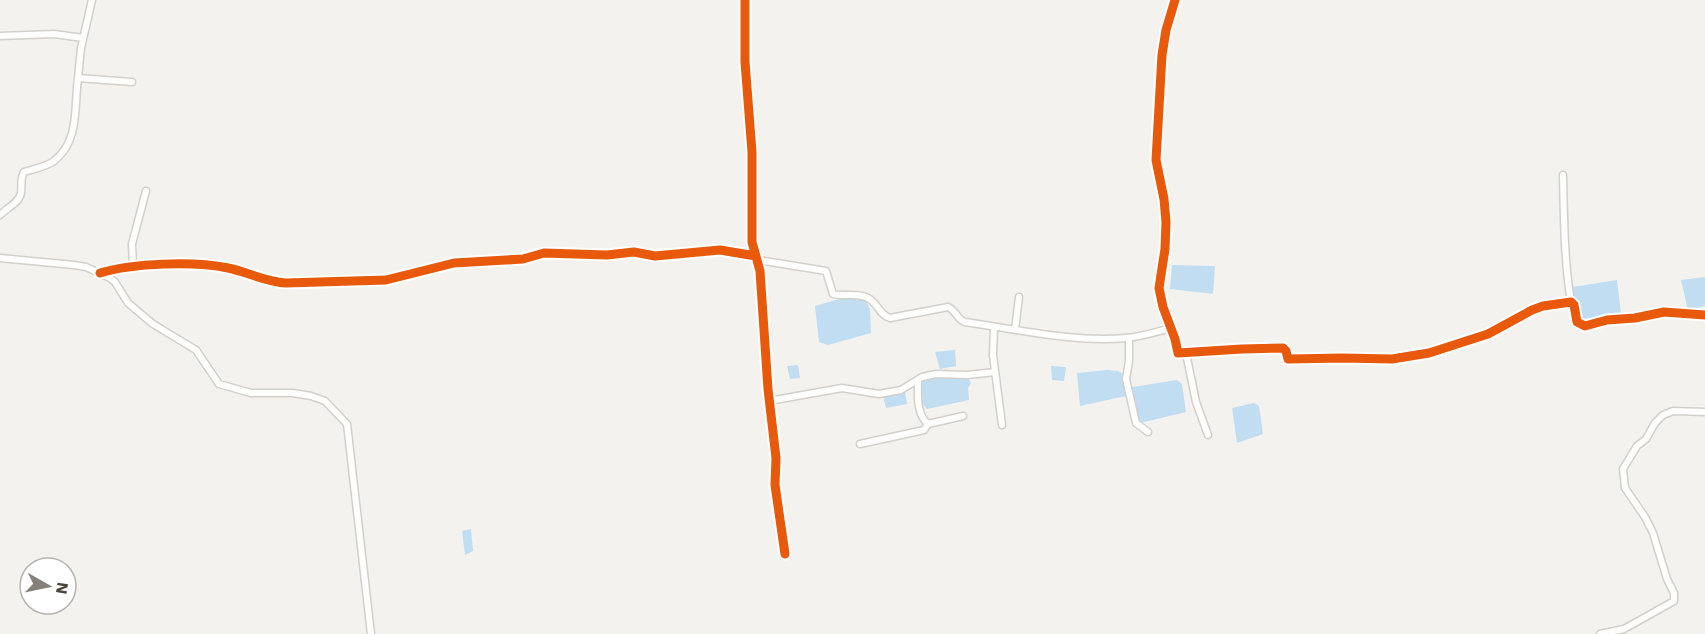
<svg xmlns="http://www.w3.org/2000/svg" width="1705" height="634" viewBox="0 0 1705 634" font-family="'Work Sans',sans-serif">
<rect width="100%" height="100%" fill="#f4f2ee"/>
<!-- water -->
<path fill="#c0ddf1" d="M1172,265L1215,266L1213,294L1170,289Z
M1705,277V306L1688,310L1681,280Z
M1617,280L1621,314L1578,321L1573,287Z
M857,298L865,299L870,309L871,333L828,345L819,342L815,306L839,299Z
M955,350L956,366L940,369L935,352Z
M798,365L800,378L790,379L787,366Z
M1051,366L1066,367L1064,381L1052,380Z
M1107,370L1118,371L1123,374L1126,396L1080,406L1077,373Z
M942,374L967,376L971,383L968,388L969,400L927,409L921,402V380Z
M1177,380L1182,384L1186,412L1140,423L1132,387Z
M905,392L907,404L886,408L883,395Z
M1254,403L1259,406L1263,434L1237,443L1232,408Z
M471,529L473,551L465,555L462,531Z"/>
<g fill="none" stroke-linecap="round" stroke-linejoin="round">
<!-- street casing -->
<g stroke="#d2d0cb" stroke-width="9">
<path id="street" d="M92,0L81,48L78,78L132,82
M745,0V62L752,152V242L760,271L768,389L776,458L775,485L785,554
M1175,0L1166,30L1162,55L1156,160L1164,199L1166,222L1165,249L1159,288L1163,307L1175,339L1178,353L1242,349L1283,348L1286,351L1288,359H1289L1342,358L1392,359L1429,353L1488,334L1532,310L1543,306L1571,302L1574,305L1577,322L1585,326L1607,320L1635,318L1664,312L1705,315
M0,36L54,34L83,38
M1563,175C1564,217 1564,260 1571,302
M0,215C7,208 19,203 21,193C22,185 20,179 24,172C33,169 46,167 54,161C80,141 74,106 78,78
M0,258L74,265L86,267L110,278L115,282L128,303L153,324L196,350L219,384L251,393H293L311,396L325,401L347,424L371,634
M758,260L826,271L833,294C845,297 857,292 868,298C878,303 879,315 890,318L948,307C956,310 957,320 965,322C1015,329 1077,343 1126,338C1141,337 1156,332 1171,328
M133,267L132,244L146,191
M100,273C133,263 194,261 228,268C248,272 265,282 286,283L386,280L454,263L523,259L544,253L607,255L634,252L655,256L720,250L756,256
M994,327L993,355L1002,425
M1015,330L1019,297
M1129,338V361L1126,379L1136,423L1148,432
M1186,353L1196,402L1208,435
M918,381C918,395 916,414 928,424
M769,401L842,388L879,394L901,390L922,377L936,374L967,375L995,372
M860,444L924,430L928,424L963,416
M1600,634L1624,629L1674,601V593L1667,579L1653,533L1645,517L1625,488L1623,469L1637,446L1646,439L1655,423L1663,415L1673,411L1705,412"/>
</g>
<!-- street -->
<use href="#street" stroke="#fdfdfc" stroke-width="6"/>
<!-- cycleway casing -->
<g stroke="#fff" stroke-width="13">
<path id="cycleway" d="M745,0V62L752,152V242L760,271L768,389L776,458L775,485L785,554
M1175,0L1166,30L1162,55L1156,160L1164,199L1166,222L1165,249L1159,288L1163,307L1175,339L1178,353L1242,349L1283,348L1286,351L1288,359H1289L1342,358L1392,359L1429,353L1488,334L1532,310L1543,306L1571,302L1574,305L1577,322L1585,326L1607,320L1635,318L1664,312L1705,315
M100,273C133,263 194,261 228,268C248,272 265,282 286,283L386,280L454,263L523,259L544,253L607,255L634,252L655,256L720,250L756,256"/>
</g>
<!-- cycleway -->
<use href="#cycleway" stroke="#e8590c" stroke-width="9"/>
</g>
<!-- north arrow -->
<g transform="translate(48 586) rotate(99)"><circle r="28" fill="#ffffff" stroke="#b7b4b0" stroke-width="1.5"/>
<path d="M0-4.5L10 22L0 15L-10 22Z" fill="#868178"/>
<text y="-9" font-size="16" font-weight="bold" text-anchor="middle" fill="#4b4439">N</text>
</g>
</svg>
